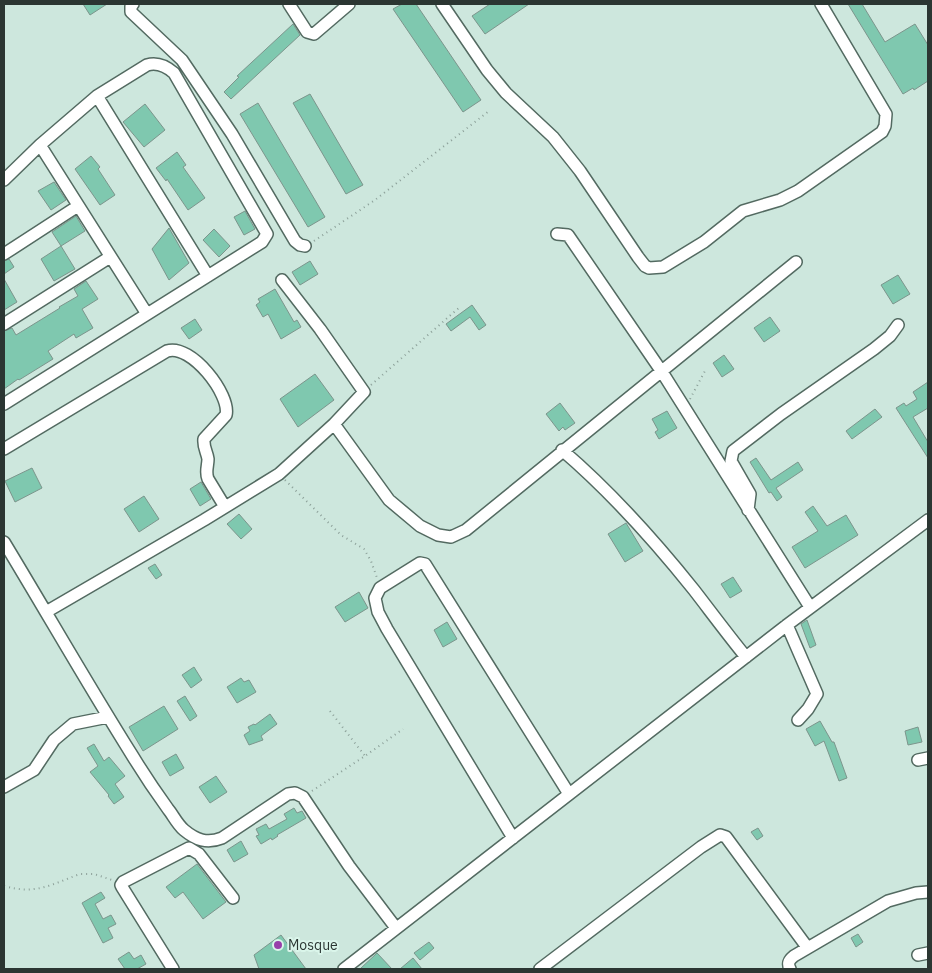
<svg xmlns="http://www.w3.org/2000/svg" width="932" height="973" viewBox="0 0 932 973" font-family="'IBM Plex Sans',sans-serif">
<rect width="100%" height="100%" fill="#cde7dd"/>
<!-- building -->
<path fill="#7fc8af" stroke="#7c958c" d="M83,4H107L90,15Z
M402,4H416L481,100L463,112L393,9Z
M490,4H529L485,34L472,16Z
M848,4H862L885,42L915,24L928,45V81L914,90L913,88L903,94Z
M293,24L300,35L231,99L224,92L239,77L237,76Z
M310,94L363,185L346,194L293,103Z
M258,103L325,217L308,227L240,114Z
M145,104L165,130L144,147L123,122Z
M177,152L186,165L183,167L205,198L188,210L167,179L166,181L156,168Z
M91,156L100,167L98,169L115,195L100,205L75,169Z
M54,182L66,200L51,210L38,191Z
M245,211L255,229L244,235L234,217Z
M76,216L85,231L61,246L75,269L54,281L41,259L61,246L52,232Z
M169,228L189,263L169,280L152,249Z
M214,229L230,246L219,257L203,240Z
M9,259L14,267L4,274V261Z
M310,261L318,274L300,285L292,272Z
M898,275L910,294L893,304L881,285Z
M4,279L17,302L4,310Z
M86,281L98,299L82,309L93,328L76,338L74,334L48,351L53,359L19,380L18,379L4,389V331L12,328L16,335L60,308L59,307L78,296L74,289Z
M275,289L294,322L297,320L301,327L281,339L268,314L263,317L256,305L260,302L258,299Z
M472,305L486,325L479,330L470,317L451,331L446,324Z
M770,317L780,331L764,342L754,328Z
M195,319L202,330L189,339L181,328Z
M724,355L734,369L722,377L713,363Z
M315,374L334,400L298,427L280,399Z
M928,382V408L913,417L928,442V458L896,408L904,403L906,406L917,399L913,392Z
M560,403L575,423L565,430L563,427L559,431L546,414Z
M875,409L882,417L852,439L846,431Z
M667,411L677,428L659,439L655,432L658,430L652,419Z
M756,458L771,480L798,462L803,470L776,488L782,497L777,501L771,492L769,493L750,462Z
M32,468L42,488L15,502L5,481Z
M201,482L211,499L200,506L190,489Z
M144,496L159,519L139,532L124,509Z
M813,506L827,526L846,515L858,535L805,568L792,547L818,531L805,512Z
M239,514L252,529L241,539L227,524Z
M626,523L643,551L625,562L608,534Z
M155,564L162,575L156,579L148,568Z
M733,577L742,591L730,598L721,584Z
M359,592L368,608L345,622L335,607Z
M807,620L816,645L810,648L801,624Z
M447,622L457,639L443,647L434,630Z
M194,667L202,680L191,688L182,675Z
M241,678L244,682L249,680L256,692L237,703L227,687Z
M185,696L197,716L190,721L177,701Z
M164,706L178,729L143,751L129,727Z
M270,714L277,724L261,736L263,740L249,745L244,735L250,731L248,727L254,724L255,725Z
M820,721L832,742H834L847,778L839,781L824,741L815,746L806,729Z
M918,727L922,742L908,745L905,731Z
M94,744L104,761L109,757L125,776L115,784L124,797L114,804L108,796L109,795L90,772L98,766L87,748Z
M176,754L184,768L170,776L162,762Z
M216,776L227,792L210,803L199,787Z
M294,808L297,813L302,811L306,818L277,835L278,836L272,840L271,838L261,844L256,836L259,835L256,829L266,824L269,829L287,819L284,814Z
M758,828L763,836L757,840L751,832Z
M241,841L248,854L234,862L227,850Z
M197,864L226,902L203,919L183,892L175,898L166,887Z
M101,892L105,898L95,904L103,919L111,915L116,924L108,928L113,938L103,943L82,903Z
M858,934L863,942L856,947L851,938Z
M281,935L306,969H259L254,955Z
M429,942L434,948L420,960L414,953Z
M129,952L134,959L141,955L146,964L137,969H125L118,959Z
M377,953L392,969H360Z
M413,958L422,969H400Z"/>
<g fill="none" stroke-linecap="round" stroke-linejoin="round">
<!-- minor casing -->
<g stroke="#536a61" stroke-width="14">
<path id="minor" d="M133,4L131,6V12L182,60L232,134L295,241L300,245L305,246
M289,4L307,32L314,34L349,4
M442,4L487,70L506,93L553,137L580,171L638,257L645,266L649,268L663,267L704,242L743,211L780,200L798,191L882,132L885,126L886,114L821,4
M97,96L208,276
M40,145L147,314
M4,180L40,145L97,96L147,65C157,62 166,66 174,73L267,234L262,242L4,404
M557,234L568,235L662,372L810,607
M4,254L78,206
M4,324L110,257
M334,424L389,500L420,526L438,535L451,537L466,530L796,262
M4,449L167,351C191,343 231,395 226,415L204,439C203,447 207,452 208,459C208,466 205,472 208,479L225,507
M562,450C611,492 654,540 694,590C711,612 728,635 746,657
M748,510L750,494L731,461L733,451L781,414L874,349L890,336L898,325
M4,542C47,613 88,685 132,755C143,773 155,791 168,809C173,815 177,824 184,830C196,840 207,844 222,838L288,794L295,793L303,797L349,866L396,928
M46,612L204,520L279,474L334,424L364,392L320,329L282,280
M787,625L817,694L808,709L798,720
M918,760L928,758
M4,787L34,770L54,740L73,724L108,717
M513,838L387,629L378,612L375,598L380,588L420,563L425,564L569,794
M918,955L928,953
M173,969L122,887L121,885L123,882L189,848L199,854L233,898
M344,969L787,625L928,520
M540,969L701,847L720,835L726,837L807,947
M790,969C787,963 789,960 794,956L888,901L916,893L928,892"/>
</g>
<!-- path -->
<path stroke="#8ca099" stroke-width="2" stroke-dasharray="1 4" stroke-linecap="butt" d="M314,241L375,200L489,111
M371,385L461,306
M690,399L706,369
M285,480L341,535L364,549L371,561L377,578
M330,711L365,756
M312,791L365,756L403,729
M4,886C36,895 50,885 80,874H94L112,880"/>
<!-- minor -->
<use href="#minor" stroke="#fff" stroke-width="11"/>
</g>
<!-- markers -->
<circle fill="#983faa" stroke="#daf5ea" stroke-width="2" cx="278" cy="945" r="5"/>
<g text-anchor="middle" dominant-baseline="central" stroke-width="4" stroke-linejoin="round" paint-order="stroke">
<!-- poi labels -->
<g font-size="14" fill="#2b3632" stroke="#daf5ea" text-anchor="start">
<text x="288" y="945">Mosque</text>
</g>
</g>
<!-- border -->
<rect width="932" height="973" fill="none" stroke="#2b3632" stroke-width="10"/>
</svg>
